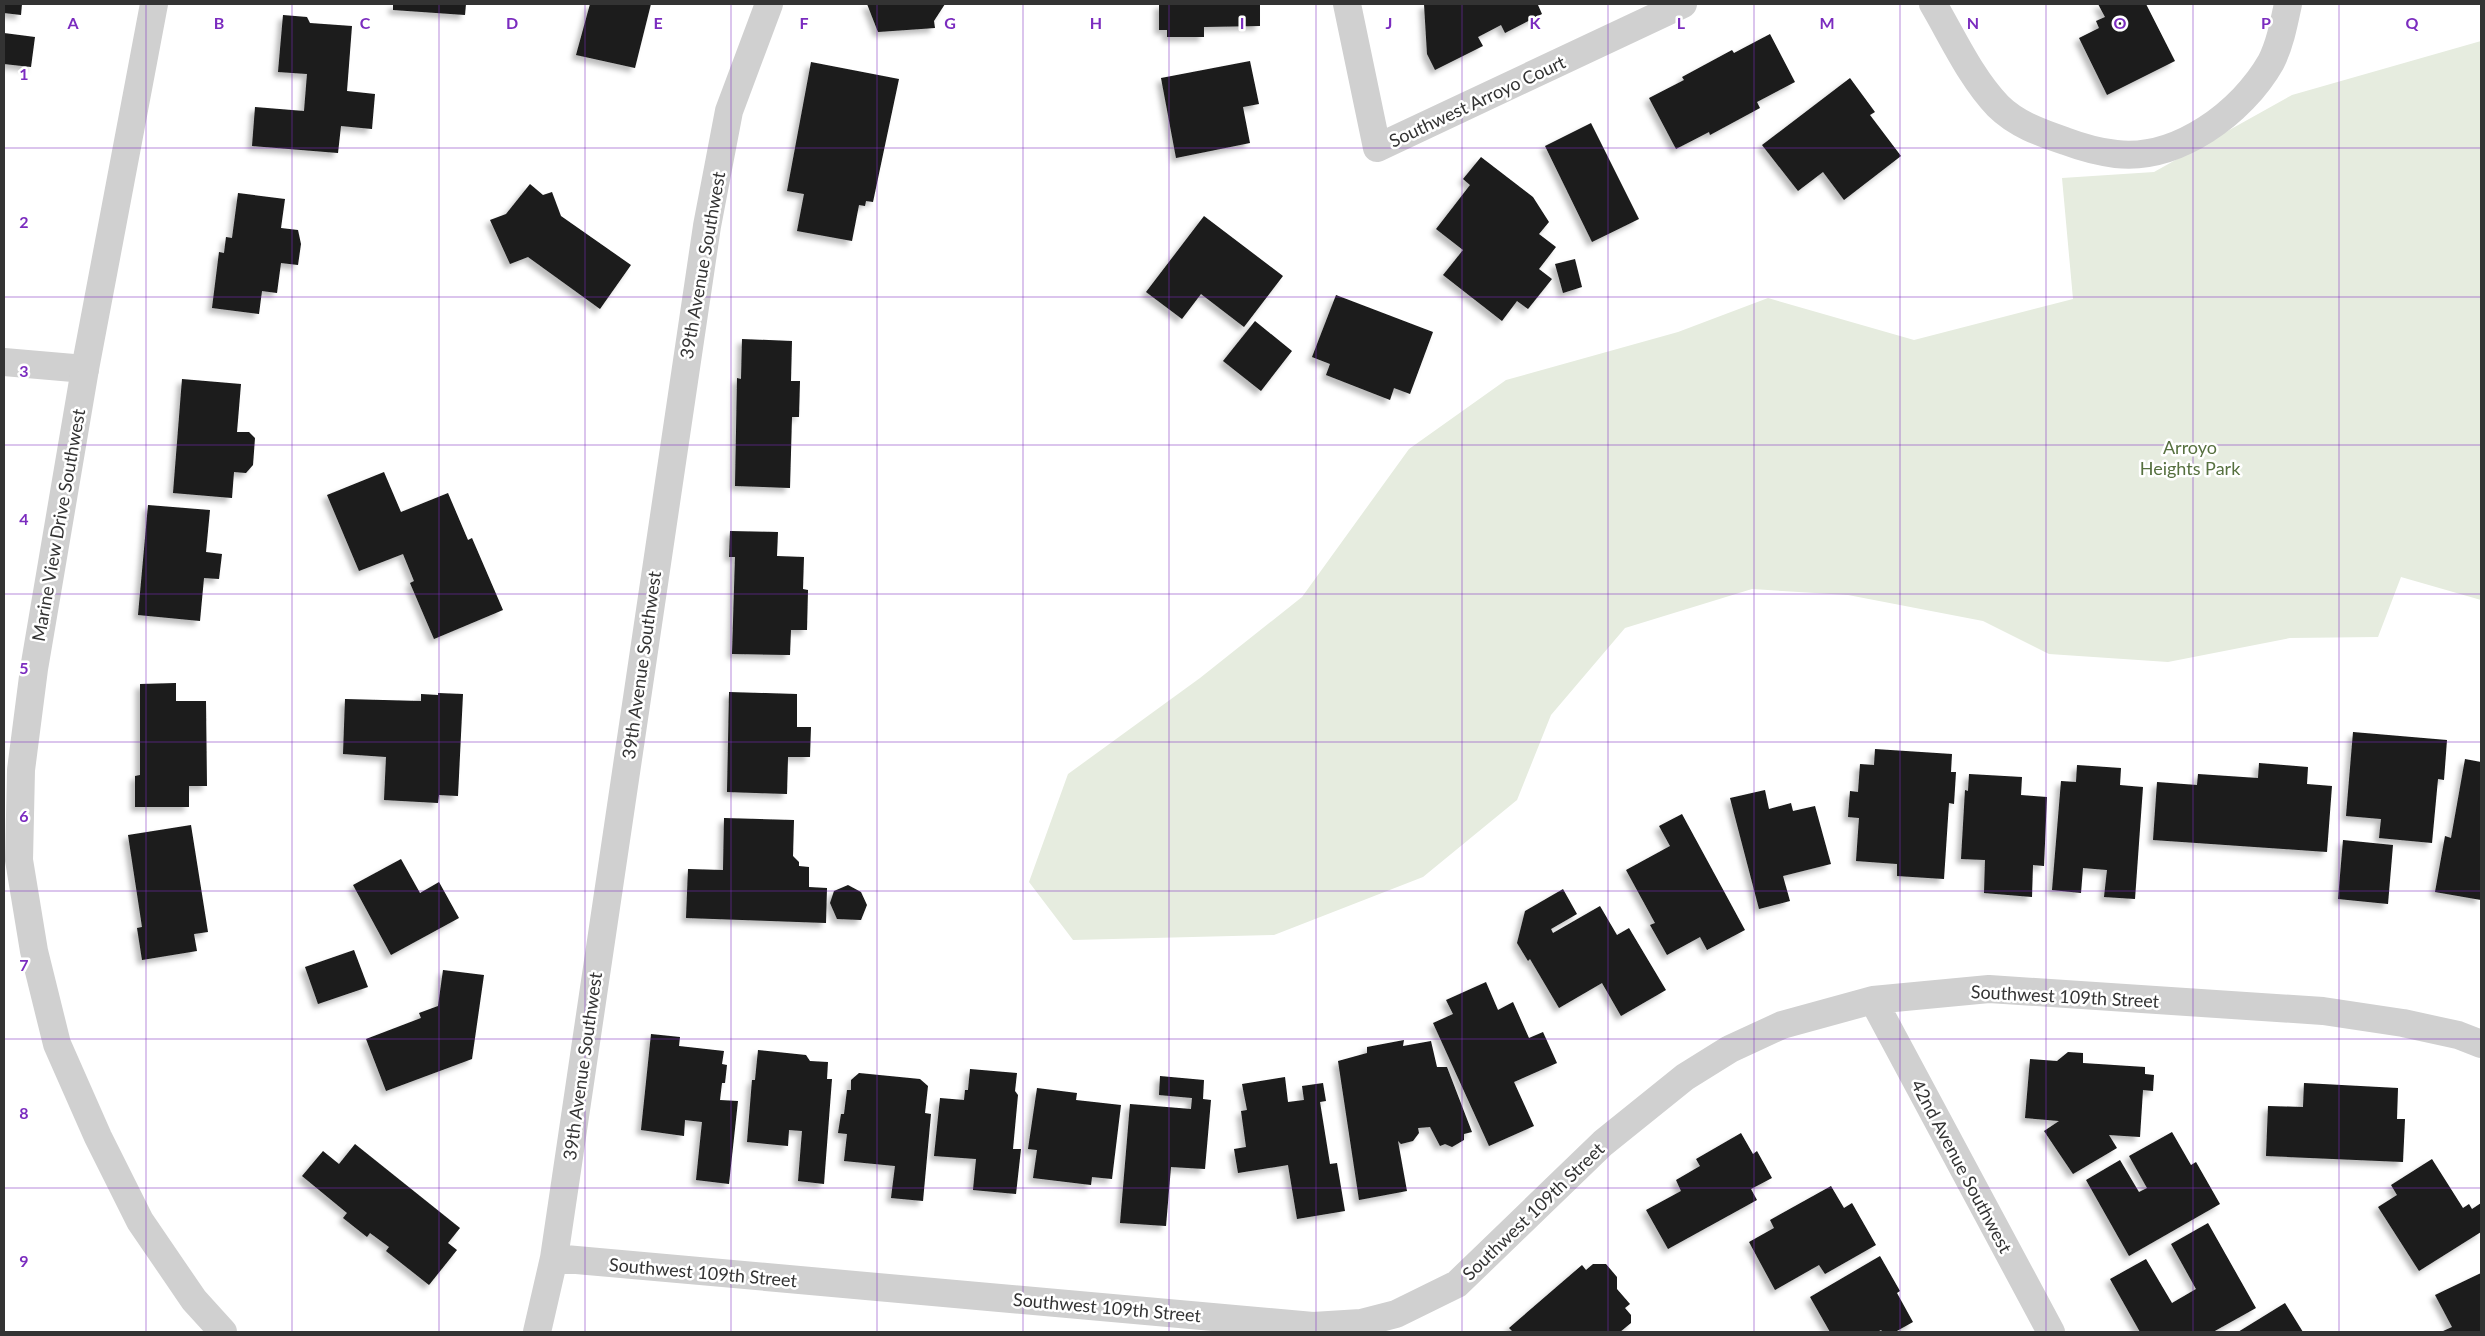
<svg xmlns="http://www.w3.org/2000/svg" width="2485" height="1336" viewBox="0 0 2485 1336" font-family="Lato,sans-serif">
<defs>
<filter id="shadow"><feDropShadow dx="-4.5" dy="4.5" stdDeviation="2.5" flood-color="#0004"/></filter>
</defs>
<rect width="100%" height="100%" fill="#fff"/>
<!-- green -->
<path fill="#e6ecdf" d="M2481,41V600L2401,577L2378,637L2290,638L2168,662L2049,654L1983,621L1848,595L1752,589L1625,628L1551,715L1517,800L1423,877L1274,935L1073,940L1029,882L1068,774L1200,678L1302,597L1409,449L1506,380L1678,332L1768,298L1914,340L2073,299L2062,178L2154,172L2292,95Z"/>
<!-- building -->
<path fill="#1a1a1a" filter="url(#shadow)" d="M4,4H22L21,15L4,13Z
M393,4H466L465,15L393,10Z
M590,4H651L635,68L576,55Z
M867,4H945L934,21L935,28L878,32Z
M1159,4H1260V26L1204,27V37H1167V30H1159Z
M1424,4H1540L1538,5L1542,14L1505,33L1501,25L1478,37L1483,46L1435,70L1427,54Z
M2098,4H2146L2175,61L2107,95L2079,38L2099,28L2096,21L2105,17Z
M283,15L307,17L310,23L352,26L347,91L375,94L372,129L341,126L338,153L252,146L255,107L304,111L307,74L278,72Z
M4,33L35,37L31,67L4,64Z
M1770,34L1795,82L1757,102L1760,108L1710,135L1709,132L1676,149L1649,98L1684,80L1682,77L1732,50L1734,53Z
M1250,61L1259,104L1243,107L1250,143L1176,158L1161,78Z
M811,62L899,79L873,202L866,201L865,206L859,205L852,241L797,231L804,194L787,191Z
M1850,78L1875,112L1870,115L1901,156L1844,200L1823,172L1798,191L1762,145Z
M1591,123L1639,219L1592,242L1545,146Z
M1481,157L1533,197L1549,222L1539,234L1556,247L1539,269L1552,279L1528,309L1517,301L1502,321L1443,275L1463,250L1436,229L1470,185L1463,179Z
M530,184L543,195L552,192L561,216L631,265L600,309L528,257L510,264L490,220L506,214Z
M238,193L285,199L281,228L298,230L301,244L298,265L281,263L277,293L262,291L259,314L212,308L219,252L224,253L226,237L232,238Z
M1204,216L1283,276L1244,327L1201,294L1182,319L1146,292Z
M1575,259L1582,287L1563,293L1555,264Z
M1336,295L1433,332L1410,394L1394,388L1390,400L1326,375L1330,364L1312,357Z
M1255,321L1292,351L1261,391L1223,361Z
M742,339L792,341L791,381H800L799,417H792L790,488L735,486L737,378L741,379Z
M182,379L241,384L237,432H249L255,438L253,465L246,473L234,472L232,498L173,493Z
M384,472L401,512L448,493L468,540L472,538L503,610L434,639L410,583L414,581L403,554L359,571L327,495Z
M148,505L210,510L206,552L222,554L219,579L204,578L200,621L138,615Z
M730,531L778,532L777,556L804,557L803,589L808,590L807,630H791L790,655L732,654L735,557H729Z
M176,683V701H206L207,786H189V807H135V776L140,775V684Z
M729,692L797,694V727H811L810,757H788L787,794L727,792Z
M438,693L463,694L458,796L439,795L438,803L384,800L386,757L343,754L345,699L421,701V694L438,695Z
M2353,732L2447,740L2444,780L2438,779L2432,843L2379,838L2381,819L2346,816Z
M1875,749L1952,754L1951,772H1956L1954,804L1949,803L1944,879L1897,876V864L1856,861L1859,818L1848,817L1850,791L1858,792L1860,764L1874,765Z
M2465,759L2481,762V900L2435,892L2445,836L2451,838Z
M2259,763L2308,767L2307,784L2332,786L2327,852L2153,840L2157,782L2197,785L2198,774L2258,778Z
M2077,765L2121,768L2120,785L2143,787L2135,899L2104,897L2107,870L2083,868L2081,893L2052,890L2061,781L2076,782Z
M1969,774L2022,777L2021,795L2047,797L2044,866L2033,865L2032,897L1984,893L1985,860L1961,859L1965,790L1968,791Z
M1765,790L1769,809L1791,803L1793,811L1815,806L1831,864L1783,876L1790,901L1759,909L1730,798Z
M1682,814L1745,930L1707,950L1700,937L1667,955L1650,925L1655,923L1626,870L1670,846L1659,826Z
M724,818L794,820L793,856L799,862V866L809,867V887L827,888L826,923L686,918L688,869L723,870Z
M191,825L208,932L194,934L197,951L142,960L137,928L142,927L128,835Z
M2343,840L2393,845L2388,904L2338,899Z
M401,859L420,893L439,882L459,918L391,955L353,885Z
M848,885L861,892L867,905L861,920L837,919L830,903L834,891Z
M1563,889L1577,914L1551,929L1553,933L1600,906L1617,935L1629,928L1666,990L1621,1016L1602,983L1559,1008L1530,959L1528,961L1517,943L1525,911Z
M354,950L368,987L318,1004L305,967Z
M443,970L484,975L472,1059L386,1091L366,1039L421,1018L419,1013L438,1006Z
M1486,982L1498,1010L1513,1002L1529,1038L1543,1032L1557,1063L1514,1082L1534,1126L1489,1146L1433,1023L1453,1014L1446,1000Z
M651,1034L680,1037L679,1046L724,1051L722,1064L727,1065L725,1083H722L720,1100L738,1101L729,1184L696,1180L702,1122L685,1120L684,1136L641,1130Z
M1404,1040L1403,1046L1431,1041L1437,1067H1447L1472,1132L1464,1134V1140L1452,1147L1445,1144L1440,1146L1430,1127L1418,1128L1419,1133L1413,1141L1401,1144L1398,1141L1407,1191L1359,1200L1338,1061L1367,1053V1047Z
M758,1050L806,1055L810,1061L828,1062L827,1079H832L824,1184L798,1181L802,1131L789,1130L788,1146L747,1142L752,1080H755Z
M2068,1052L2083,1053V1063L2145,1067V1074L2154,1075L2153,1091L2143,1090L2140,1137L2109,1135L2117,1148L2073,1174L2044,1131L2059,1121L2025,1118L2030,1059L2057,1061Z
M970,1069L1017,1073L1015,1091L1018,1095L1013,1149H1021L1016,1194L973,1190L976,1159L934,1156L940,1098L964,1100L965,1090H968Z
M859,1073L920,1079L928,1086L925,1113L931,1114L923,1201L891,1198L895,1166L844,1161L847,1134L838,1133L841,1114H844L847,1090H851V1080Z
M1160,1076L1204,1080L1203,1099L1211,1100L1205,1169L1171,1167L1166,1226L1120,1223L1130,1104L1191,1109L1192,1098L1159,1095Z
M1285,1077L1288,1102L1304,1100L1302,1086L1323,1083L1326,1101L1320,1102L1330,1164L1337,1163L1345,1211L1297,1219L1288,1165L1238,1173L1234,1149L1246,1147L1241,1111L1247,1110L1242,1084Z
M2304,1083L2398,1088L2397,1119H2405L2403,1162L2266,1156L2268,1106L2303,1107Z
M1037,1088L1077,1093L1076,1100L1121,1105L1112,1179L1092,1177L1091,1185L1033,1178L1037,1150L1028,1149Z
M2172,1132L2191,1165L2196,1162L2220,1204L2129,1256L2086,1180L2120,1160L2139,1192L2147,1188L2129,1156Z
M1741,1133L1753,1154L1757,1151L1772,1178L1751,1189L1757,1200L1668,1249L1646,1210L1681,1191L1676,1180L1700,1166L1696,1159Z
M355,1144L460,1228L448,1243L457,1250L429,1285L386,1251L389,1247L370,1233L367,1237L343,1218L347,1213L302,1176L323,1151L339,1164Z
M2432,1159L2463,1208L2469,1204L2472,1209L2481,1203V1232L2419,1271L2378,1207L2397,1195L2391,1185Z
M1831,1186L1844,1208L1852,1203L1876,1245L1825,1274L1819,1265L1775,1290L1749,1242L1774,1228L1770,1220Z
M2208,1223L2256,1308L2213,1332H2140L2110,1279L2146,1259L2172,1303L2196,1289L2171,1244Z
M1880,1256L1900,1291L1897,1293L1913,1322L1895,1332H1883L1881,1330L1877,1332H1830L1810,1297Z
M1593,1264H1606L1617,1277V1289L1630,1304L1625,1308L1631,1315V1323L1620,1332H1513L1509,1328L1582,1265L1586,1270Z
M2481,1273V1332H2441L2452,1327L2435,1295Z
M2285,1303L2303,1332H2238Z"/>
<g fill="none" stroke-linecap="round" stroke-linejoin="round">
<!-- minor -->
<path stroke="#d0d0d0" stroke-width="28" d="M1347,4L1377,148L1683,4
M1933,4C1953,38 1971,78 1998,106C2016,124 2041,133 2065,141C2081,147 2099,152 2116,154C2177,161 2242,113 2271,62C2280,44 2284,23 2288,4
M4,362L85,369
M1873,1000L2051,1332
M554,1258L1313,1326L1361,1323L1396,1314L1457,1284L1603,1143L1685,1077L1730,1049L1782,1025L1873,1000L1989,989L2323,1011L2403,1023L2458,1035L2481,1044
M537,1332L554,1258L707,226L729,111L769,4"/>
<!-- tertiary -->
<path stroke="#d0d0d0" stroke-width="28" d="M154,4L85,369L34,669L21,770L19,860L34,951L57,1044L98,1137L140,1221L194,1300L223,1332"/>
</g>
<!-- grid -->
<path fill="none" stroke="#7b2cbf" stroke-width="1" stroke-opacity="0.55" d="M146,4V1332M292,4V1332M439,4V1332M585,4V1332M731,4V1332M877,4V1332M1023,4V1332M1169,4V1332M1316,4V1332M1462,4V1332M1608,4V1332M1754,4V1332M1900,4V1332M2046,4V1332M2193,4V1332M2339,4V1332M4,148H2481M4,297H2481M4,445H2481M4,594H2481M4,742H2481M4,891H2481M4,1039H2481M4,1188H2481"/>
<g text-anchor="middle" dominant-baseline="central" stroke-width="5" stroke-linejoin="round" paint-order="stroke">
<!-- street labels -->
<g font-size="18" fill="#333" stroke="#fff">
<text transform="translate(1477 101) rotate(-25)">Southwest Arroyo Court</text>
<text transform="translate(702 265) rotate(-80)">39th Avenue Southwest</text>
<text transform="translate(58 525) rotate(-80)">Marine View Drive Southwest</text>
<text transform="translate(641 665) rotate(-82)">39th Avenue Southwest</text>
<text transform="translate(2065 996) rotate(3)">Southwest 109th Street</text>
<text transform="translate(582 1066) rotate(-82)">39th Avenue Southwest</text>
<text transform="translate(1962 1166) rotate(62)">42nd Avenue Southwest</text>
<text transform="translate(1533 1211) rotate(-44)">Southwest 109th Street</text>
<text transform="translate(703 1272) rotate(5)">Southwest 109th Street</text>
<text transform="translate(1107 1307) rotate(5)">Southwest 109th Street</text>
</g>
<!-- park labels -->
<g font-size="18" fill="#56703f" stroke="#fff">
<text x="2190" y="447">Arroyo<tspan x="2190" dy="21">Heights Park</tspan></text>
</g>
</g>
<g font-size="16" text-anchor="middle" font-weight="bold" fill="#7b2cbf" stroke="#fff" stroke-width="5" stroke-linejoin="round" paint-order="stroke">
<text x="73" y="29">A</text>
<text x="219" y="29">B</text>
<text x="365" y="29">C</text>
<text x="512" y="29">D</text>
<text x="658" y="29">E</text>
<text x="804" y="29">F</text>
<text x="950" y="29">G</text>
<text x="1096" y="29">H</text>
<text x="1242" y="29">I</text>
<text x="1389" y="29">J</text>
<text x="1535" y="29">K</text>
<text x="1681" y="29">L</text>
<text x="1827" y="29">M</text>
<text x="1973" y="29">N</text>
<text x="2120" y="29">O</text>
<text x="2266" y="29">P</text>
<text x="2412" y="29">Q</text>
<text x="24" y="80">1</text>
<text x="24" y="228">2</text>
<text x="24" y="377">3</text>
<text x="24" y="525">4</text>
<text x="24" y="674">5</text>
<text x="24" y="822">6</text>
<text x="24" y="971">7</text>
<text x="24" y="1119">8</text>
<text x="24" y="1267">9</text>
</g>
<!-- border -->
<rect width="2485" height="1336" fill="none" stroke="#333333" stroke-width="10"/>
</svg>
